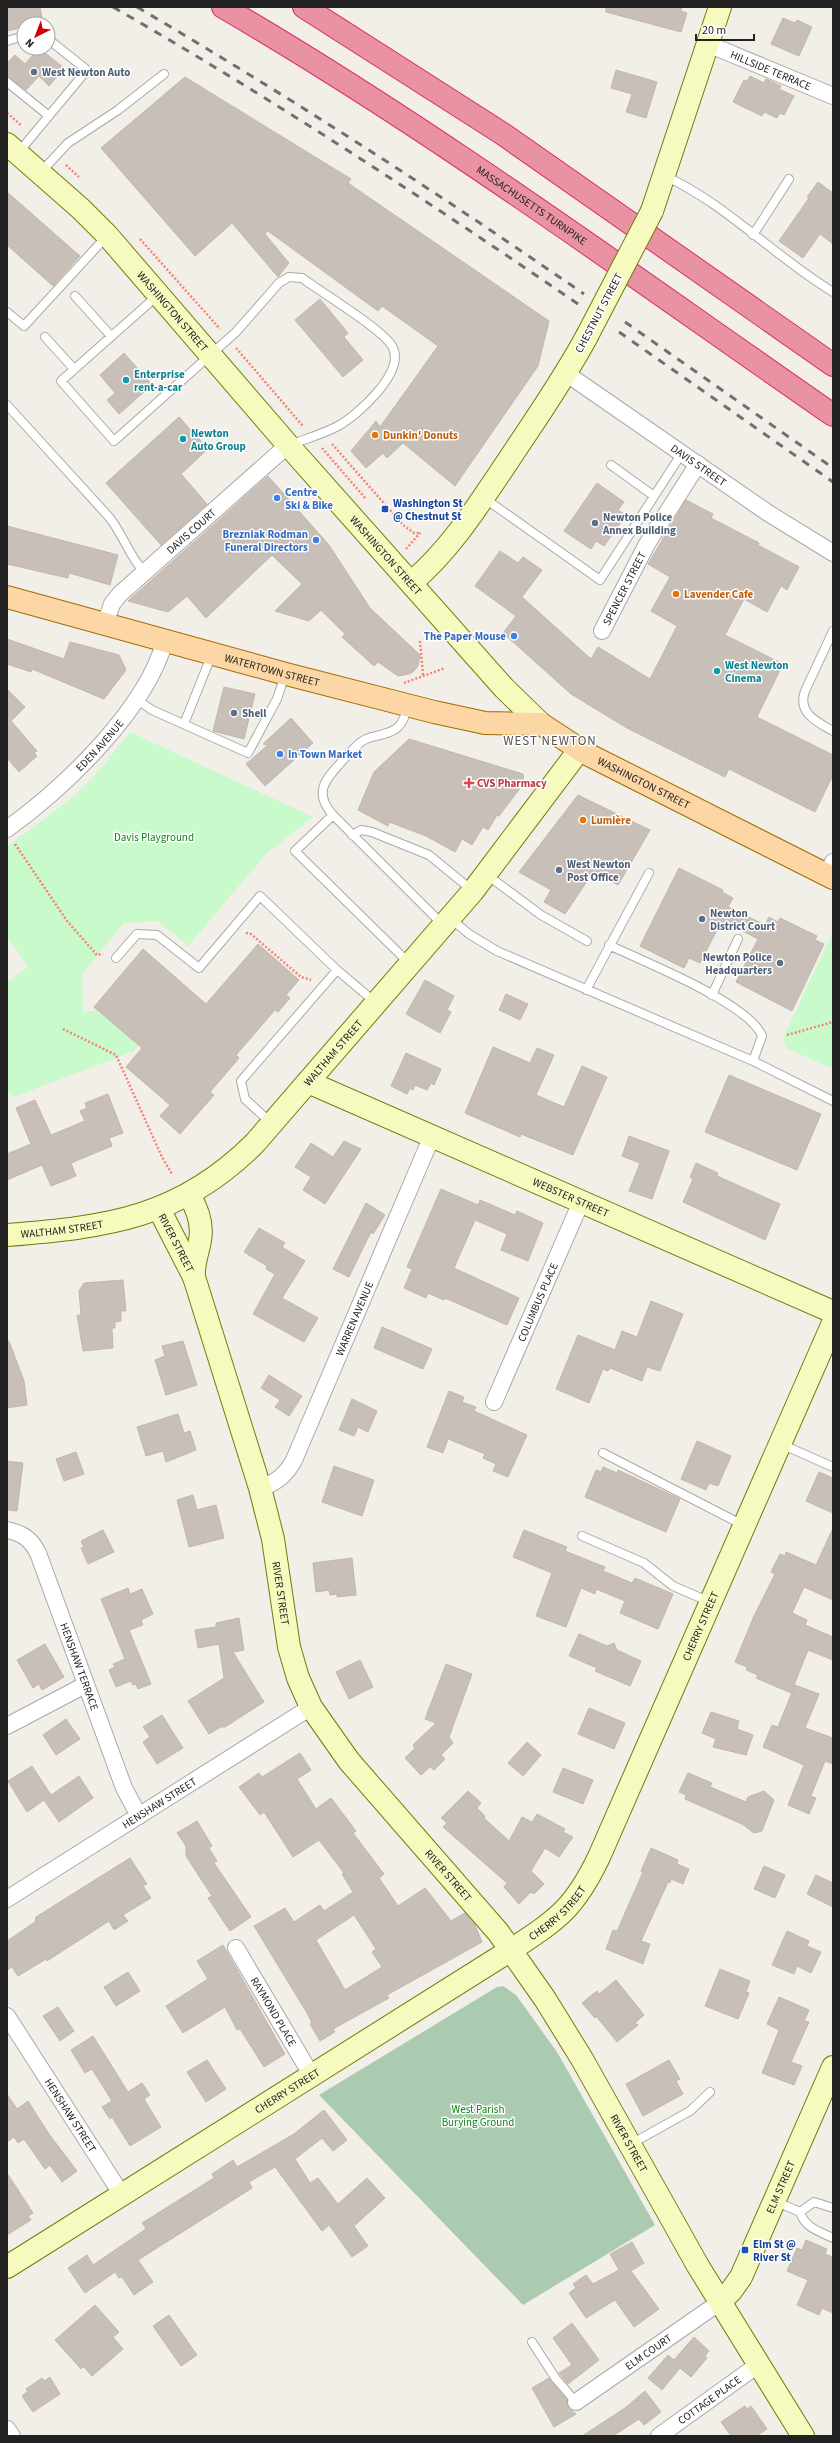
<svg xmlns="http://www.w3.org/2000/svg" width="840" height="2443" viewBox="0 0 840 2443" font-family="'Source Sans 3',sans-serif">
<rect width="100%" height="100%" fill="#f2efe9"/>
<!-- cemetery -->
<path fill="#aacbaf" d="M503,1986L516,1995L557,2052L655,2225L523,2305L319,2095L497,1987Z"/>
<!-- park -->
<path fill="#c8facc" d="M130,732L313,817L267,853L188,946L158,921L124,923L82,974L83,1012L98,1010L139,1045L134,1051L14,1097L7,1090V982L28,967L7,937V847L73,797L97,773Z
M833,932V1069L786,1048L783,1038Z"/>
<!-- building -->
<path fill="#c7bfb8" stroke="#c4b6ab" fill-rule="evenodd" d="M7,7H40L43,23L24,24V27L7,31Z
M606,7H682L681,11L687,13L681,32L606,12Z
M783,18L795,23L797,20L812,27L799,56L771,44Z
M39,48L64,68L49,86L39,76L26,90L7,75V63L15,55L25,64Z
M616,70L657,82L646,118L626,112L632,94L611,88Z
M750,76L764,83L766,79L781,86L779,89L794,96L784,115L780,113L777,118L764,112L762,116L733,102L744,80L747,81Z
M185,77L351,179L348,183L549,321L538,366L455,486L403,443L387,458L383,453L366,468L351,451L376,421L380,427L438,346L382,306L378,311L268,231L265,234L289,263L278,277L232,223L195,256L101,148Z
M818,182L833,193V244L820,234L803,258L779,241L809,198L807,197Z
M7,192L80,256L53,286L7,245Z
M320,299L348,333L344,337L363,360L343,377L295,320Z
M124,353L152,385L119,414L107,400L115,393L100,375Z
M179,417L208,449L181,474L207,504L161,545L106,483Z
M268,476L329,545L370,608L420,655L418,666L414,671L409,674L398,676L378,662L374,666L342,637L345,634L321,610L309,621L275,611L302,584L272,555L206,618L187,596L168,612L128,601Z
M597,483L624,502L618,510L626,515L604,546L596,541L591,549L564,531Z
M686,500L713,514L711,518L759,543L758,545L799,567L787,590L781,586L767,612L744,599L725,635L783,664L757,717L833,755V775L815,812L729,769L725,777L627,728L571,694L503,633L516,616L475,586L500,551L518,563L523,557L542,570L522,597L591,659L598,647L650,679L677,626L651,611L670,577L648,564Z
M7,526L118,555L110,585L69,573L68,578L7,564Z
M7,639L64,659L70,642L119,655L126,670L104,699L32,669L31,672L7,664Z
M224,687L255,694L244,739L213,731Z
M7,689L25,707L11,721L37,751L34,753L37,756L19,772L7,758Z
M291,718L313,743L265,786L246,764L268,745L263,744Z
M409,739L523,774L524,783L499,816L497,815L488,830L483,827L472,845L462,839L455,852L426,836L389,822L388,826L358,810L374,772Z
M578,795L650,830L618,885L594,871L565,914L544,902L551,890L519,872Z
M679,868L723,890L722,892L733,898L728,907L765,925L769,917L778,922L780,918L817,936L815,940L824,944L792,1011L736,982L758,939L725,922L720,931L717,930L700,963L689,958L684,968L640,946Z
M258,944L299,980L286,995L290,998L278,1012L275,1010L236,1055L239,1058L210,1092L214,1095L180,1134L160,1116L170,1105L126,1067L142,1048L94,1007L143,949L206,1004Z
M425,980L454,996L447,1010L451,1012L440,1033L406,1014Z
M506,994L528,1004L520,1020L499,1010Z
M493,1047L530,1063L537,1048L554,1055L536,1095L564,1107L582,1066L607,1077L573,1155L521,1134L520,1137L465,1113Z
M406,1053L441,1069L434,1085L431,1083L427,1090L415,1085L413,1090L410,1088L407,1094L391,1086Z
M729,1075L821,1114L797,1170L705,1132Z
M108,1094L123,1133L109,1138L112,1146L71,1163L76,1176L51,1186L42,1165L7,1180V1154L31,1144L16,1108L35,1100L51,1135L85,1121L80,1111L87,1108L85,1103Z
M629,1136L669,1151L652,1199L629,1191L640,1163L622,1156Z
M344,1141L361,1149L325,1204L303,1190L311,1177L295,1167L311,1143L333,1157Z
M696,1163L718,1173L717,1176L780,1204L765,1240L683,1202L693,1179L690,1177Z
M441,1189L478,1205L480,1200L515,1215L517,1211L543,1223L528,1261L501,1250L507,1234L475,1220L454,1268L519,1298L507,1325L445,1298L444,1300L428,1293L426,1298L404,1288L412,1269L407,1267Z
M366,1203L385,1215L373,1234L371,1232L349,1277L333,1269Z
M259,1228L285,1243L282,1247L305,1261L282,1298L318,1318L304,1342L253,1314L275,1274L266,1269L267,1266L244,1252Z
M123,1280L126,1311H121V1321L115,1322V1328H112L113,1348L83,1351L77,1315H81L79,1291L84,1283Z
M651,1301L683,1314L660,1371L647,1367L642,1381L610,1368L608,1371L603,1369L589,1403L556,1389L578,1335L615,1350L622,1331L637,1337Z
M382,1327L432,1349L423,1369L374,1348Z
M7,1341H9L24,1381L27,1405L7,1408Z
M183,1341L197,1385L166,1395L155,1360L165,1356L162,1346Z
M269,1375L302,1396L289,1416L275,1407L280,1400L261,1388Z
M449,1391L464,1397L462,1402L476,1407L474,1411L527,1435L508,1477L493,1471L496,1464L483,1458L485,1454L448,1439L443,1453L427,1447Z
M352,1399L377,1411L368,1432L358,1427L354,1436L339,1430Z
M178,1414L184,1433L190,1431L196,1450L166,1462L163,1451L146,1456L137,1427Z
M697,1441L731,1456L718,1486L709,1483L706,1490L681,1479Z
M76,1452L84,1474L64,1481L56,1459Z
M7,1461L23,1463L17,1511L7,1510Z
M334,1466L374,1480L362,1516L322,1502Z
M603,1467L617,1473L618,1470L680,1499L666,1532L585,1497L596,1470L601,1472Z
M819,1472L833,1478V1513L806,1501Z
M193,1495L197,1510L216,1505L224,1538L189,1547L177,1500Z
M833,1528V1600L804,1587L792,1613L807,1620L805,1625L833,1637V1660L808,1650L791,1693L756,1678L758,1675L746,1670L747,1667L735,1662L754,1616L775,1574L771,1572L780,1554L785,1556L786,1552L816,1565Z
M103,1530L114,1552L88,1564L81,1548L84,1547L81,1541Z
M524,1530L567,1547L565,1551L605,1567L603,1571L632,1583L635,1578L673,1594L658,1629L620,1613L625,1601L596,1589L595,1594L581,1588L566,1627L536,1616L552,1573L513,1557Z
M352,1558L356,1595L337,1597V1594L330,1595L329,1590L316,1592L313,1563Z
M128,1588L130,1594L142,1589L153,1614L141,1620L143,1625L129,1630L151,1684L138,1689L136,1684L133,1685L131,1681L116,1687L109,1670L115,1667L113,1664L125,1659L101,1599Z
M239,1618L244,1650L233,1652L264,1702L225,1727H221L209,1734L188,1701L224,1678L219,1644L198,1648L195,1630L216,1627V1623Z
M579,1634L607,1646L614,1643L617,1650L641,1661L630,1686L595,1671L597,1668L569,1656Z
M45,1644L64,1677L42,1690L39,1684L33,1688L17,1660Z
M360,1660L373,1687L349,1699L336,1672Z
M446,1664L472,1674L449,1737L453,1743L441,1755L445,1759L434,1770L430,1767L421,1775L405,1758L415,1748L413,1745L436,1723L425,1719Z
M795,1685L819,1694L805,1728L833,1738V1764L825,1761L811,1796L816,1798L809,1814L788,1805L804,1765L763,1747L772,1725L778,1727Z
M589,1708L625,1723L614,1749L578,1734Z
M711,1712L739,1721L737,1729L753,1735L746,1755L713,1747L716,1739L702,1733Z
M162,1715L183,1748L157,1764L143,1742L150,1737L143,1727Z
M66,1719L80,1739L56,1755L43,1735Z
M527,1742L541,1755L523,1776L508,1763Z
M300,1753L311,1770L297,1779L316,1809L331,1798L356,1831L353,1833L384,1874L379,1878L398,1906L425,1888L451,1921L465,1913L475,1925L482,1942L387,1995L389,1998L333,2029L335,2032L320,2041L310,2024L312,2023L307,2013L254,1926L285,1908L294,1922L320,1905L324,1911L353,1892L342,1874L344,1873L319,1840L293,1857L264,1812L260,1815L239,1787L259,1773L262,1777ZM354,1915L376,1949L372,1952L382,1967L345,1990L316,1940Z
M32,1766L51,1795L79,1776L93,1798L59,1822L44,1800L27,1812L8,1781Z
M563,1768L593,1780L583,1804L553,1792Z
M688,1773L712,1783L710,1787L746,1802L748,1797L764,1791L774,1800L762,1831L754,1833L742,1824L685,1799L686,1795L679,1792Z
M468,1791L481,1803L477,1808L485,1816L484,1818L509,1841L522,1817L532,1822L537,1814L565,1829L563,1832L573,1837L559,1857L545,1848L531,1871L544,1884L534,1894L531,1892L519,1904L504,1887L507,1883L443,1827L447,1823L441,1818Z
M197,1821L212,1846L209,1848L217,1861L214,1863L251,1917L230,1931L208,1898L212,1896L186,1856V1846L177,1833Z
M651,1848L678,1860L677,1864L689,1869L683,1884L671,1879L670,1883L668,1882L641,1941L650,1944L643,1964L606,1949L613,1930L617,1931L643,1872L641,1871Z
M130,1858L147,1884L143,1886L151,1898L123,1915L128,1921L114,1930L109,1921L47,1961L46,1959L18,1976L12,1967L7,1970V1941L35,1922L36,1917Z
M764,1866L785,1875L775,1898L754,1889Z
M816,1875L833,1883V1907L807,1894Z
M787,1931L809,1941L807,1946L821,1952L811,1973L797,1966L794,1974L772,1965Z
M223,1945L285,2054L264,2067L240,2029L237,2030L225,2007L183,2033L166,2006L208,1979L197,1961Z
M720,1969L750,1981L746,1992L749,1993L738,2019L705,2006Z
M128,1972L140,1991L116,2006L104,1987Z
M616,1980L644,2015L635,2023L638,2025L617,2042L596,2016L595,2018L582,2003L597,1991L599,1994Z
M779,1997L809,2010L804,2021L809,2022L791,2062L802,2066L794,2085L762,2073L779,2030L767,2024Z
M58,2007L74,2031L60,2041L43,2016Z
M93,2036L128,2092L142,2083L150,2095L144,2099L161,2127L130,2146L112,2117L110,2119L102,2107L112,2101L92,2069L85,2073L71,2050Z
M207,2060L226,2089L206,2102L187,2072Z
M669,2060L680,2079L676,2081L683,2094L643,2116L626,2084Z
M7,2094L17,2109L28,2101L49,2134L77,2171L62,2182L50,2165L45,2169L24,2139L18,2143L14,2137L7,2142Z
M324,2110L347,2140L333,2151L322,2138L295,2159L310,2183L318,2178L338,2204L367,2178L385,2198L354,2226L368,2246L352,2257L329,2225L322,2231L275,2167L249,2182L252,2188L138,2260L153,2282L134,2295L122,2277L119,2278L115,2272L85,2293L68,2268L87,2255L93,2265L146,2229L142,2223L214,2178L212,2174L233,2160L237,2167L294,2134Z
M7,2173L33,2213L28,2216L31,2220L7,2235Z
M806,2240L827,2249L825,2254L833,2257V2313L822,2308L819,2315L797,2305L808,2280L787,2271L797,2248L802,2250Z
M632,2242L644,2263L631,2271L659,2309L634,2327L615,2300L586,2318L569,2293L576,2288L573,2284L586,2275L593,2284L619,2270L610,2254Z
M95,2305L119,2332L113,2337L123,2349L92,2376L83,2366L81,2369L55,2340Z
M169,2315L197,2355L181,2366L153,2326Z
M572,2323L599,2360L568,2384L559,2373L572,2365L553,2338Z
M694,2337L709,2351L705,2356L707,2358L691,2377L680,2368L662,2390L648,2378L668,2355L674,2360Z
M50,2377L60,2394L33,2412L22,2396L28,2391L26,2389L42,2378L44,2381Z
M549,2378L567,2400L568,2408L576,2414L554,2427L532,2388Z
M645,2391L661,2412L644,2425L639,2419L613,2436H582L625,2408Z
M745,2406L747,2409L751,2406L767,2429L756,2436H731L721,2422Z"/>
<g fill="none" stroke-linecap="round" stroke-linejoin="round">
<!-- lane casing -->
<g stroke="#a9a9a9" stroke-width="10">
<path id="lane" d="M7,41L24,36
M7,82L49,116
M18,153L87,70L48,39
M41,172L68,143L118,110L164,74
M665,176C726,204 775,257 833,292
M753,235L789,179
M75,296L111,336
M157,296L61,381L114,441L236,332L279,283L289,277L302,278C321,292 382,329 392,346C407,371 358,415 338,426C323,434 305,439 290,445
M7,312L24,326L106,237
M45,337L74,369
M7,405L109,517C123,534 129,556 144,572
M611,465L654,496
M484,498L600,580L682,453
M833,631L805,691C797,713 817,722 833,731
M136,699L152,710L248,753L277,699L285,675
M407,706C406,714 404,722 397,728C388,735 376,735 366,739C357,743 351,752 345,758C328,777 311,791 333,815L443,925
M184,724L212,654
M333,815L295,851L410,964
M352,835L361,830L372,832L429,855L473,891
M487,875L541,915L587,941
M451,919L469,934L497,951L753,1061L833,1101
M609,945C644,962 749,1003 762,1036L753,1061
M116,958L137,934L157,935L199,968L260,896L337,970
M586,990L649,873
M712,995L738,939
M271,1123L245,1099L241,1081L337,970L375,1002
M781,1444L833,1467
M603,1453L743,1525
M582,1536L644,1563L673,1586L710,1602
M631,2144L690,2111L710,2092
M775,2201L800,2212L814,2202L833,2208
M800,2212C805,2228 819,2231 833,2238
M532,2342L556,2379L576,2402"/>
</g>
<!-- street casing -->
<g stroke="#a9a9a9" stroke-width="18">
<g id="street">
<path id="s1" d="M708,44L833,96"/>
<path id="s2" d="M567,374L768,513L833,553"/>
<path id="s3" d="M105,624L112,604L120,594L288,445"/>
<path id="s4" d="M602,631L647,544L698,464"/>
<path id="s5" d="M7,829C64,788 147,709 165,640"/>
<path d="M826,875L833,862"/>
<path id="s6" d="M494,1402L581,1202"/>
<path id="s7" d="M260,1488C276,1483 286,1475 294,1460L432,1136"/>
<path id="s8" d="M7,1530C22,1533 31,1539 38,1553L124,1788L139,1816"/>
<path d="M7,1726L85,1685"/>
<path id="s9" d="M7,1899L311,1707"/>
<path id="s10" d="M236,1948L312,2076"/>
<path id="s11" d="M7,2016L122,2195"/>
<path id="s12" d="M576,2402L720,2302"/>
<path d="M7,2429L12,2436"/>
<path id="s13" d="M659,2436L759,2364"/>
</g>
</g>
<!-- secondary casing -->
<g stroke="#707d05" stroke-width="24">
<g id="secondary">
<path id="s14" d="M7,144L81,209L107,235L288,445L504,688L541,724"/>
<path d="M652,211L720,7"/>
<path d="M412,582C451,549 479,504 508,461C535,420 564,379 587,336"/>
<path id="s15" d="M308,1082L833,1312"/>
<path d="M189,1195C197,1208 203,1224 200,1240C198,1253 193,1263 194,1277"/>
<path id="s16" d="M159,1209L194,1277L260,1488L273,1539L289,1647L298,1678L311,1707L349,1761L498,1932L545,1999L582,2059L698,2266L803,2436"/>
<path id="s17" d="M7,1235C108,1227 180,1218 255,1143L473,891L580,749"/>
<path id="s18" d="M7,2267L511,1950C558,1919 574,1909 599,1857L833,1323"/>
<path id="s19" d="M720,2302L731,2291L741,2277L833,2067"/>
</g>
</g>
<!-- primary casing -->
<g stroke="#a06b00" stroke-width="24">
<g id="primary">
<path id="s20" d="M7,597L286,674L434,712L485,723L541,724L587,754L833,878"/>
</g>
</g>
<!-- highway casing -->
<g stroke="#dc2a67" stroke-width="24">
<g id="highway">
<path id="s21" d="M223,7C434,130 632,276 833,415"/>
<path d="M304,7L503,134L833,365"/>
</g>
</g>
<!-- path -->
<path stroke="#fa8072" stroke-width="2.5" stroke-dasharray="2 2" stroke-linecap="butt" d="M7,113L22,126
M66,165L79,177
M140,239L220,329
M236,348L303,426
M332,444L403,525L414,533H421
M322,448L366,499
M406,549L420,533
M420,641L423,675
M404,683L445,668
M15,844L67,921L97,955L103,954
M246,933L251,934L301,977L311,980
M63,1029L116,1055L162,1157L172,1174
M787,1035L833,1022"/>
<!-- lane -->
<use href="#lane" stroke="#fff" stroke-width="8"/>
<!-- street -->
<use href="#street" stroke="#fff" stroke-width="16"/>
<!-- secondary -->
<use href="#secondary" stroke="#f7fabf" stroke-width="22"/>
<!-- primary -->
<use href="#primary" stroke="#fcd6a4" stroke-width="22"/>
<!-- highway -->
<use href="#highway" stroke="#e892a2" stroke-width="22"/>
<!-- rail -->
<path stroke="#707070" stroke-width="3" stroke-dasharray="8 8" stroke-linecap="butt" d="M113,7C273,99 426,200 578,304
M137,7C290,97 438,193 584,294
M625,322L833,468
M619,332L833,482"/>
<!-- secondary-bridge casing -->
<g stroke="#707d05" stroke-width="24" stroke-linecap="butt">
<path id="secondary-bridge" d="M587,336L652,211"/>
</g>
<!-- secondary-bridge -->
<use href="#secondary-bridge" stroke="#f7fabf" stroke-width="22"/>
</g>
<!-- markers -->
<g fill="#5c6f8a" stroke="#fff" stroke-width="1.5">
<circle cx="34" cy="72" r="4"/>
<circle cx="595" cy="523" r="4"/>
<circle cx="234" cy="713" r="4"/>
<circle cx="559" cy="870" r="4"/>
<circle cx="702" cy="919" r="4"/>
<circle cx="780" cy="963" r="4"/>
</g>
<g fill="#0f9aa8" stroke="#fff" stroke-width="1.5">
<circle cx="126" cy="380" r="4"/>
<circle cx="183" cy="439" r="4"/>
<circle cx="717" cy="671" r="4"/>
</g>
<g fill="#e8710a" stroke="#fff" stroke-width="1.5">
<circle cx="375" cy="435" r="4"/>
<circle cx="676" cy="594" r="4"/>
<circle cx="583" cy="820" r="4"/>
</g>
<g fill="#3f7fe0" stroke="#fff" stroke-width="1.5">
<circle cx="277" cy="498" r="4"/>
<circle cx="316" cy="540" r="4"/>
<circle cx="514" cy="636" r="4"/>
<circle cx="280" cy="754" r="4"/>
</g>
<g fill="#1a4fb4" stroke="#fff" stroke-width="1.5">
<rect x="381" y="505" width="8" height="8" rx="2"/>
<rect x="741" y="2246" width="8" height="8" rx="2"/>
</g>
<path fill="#e0444e" stroke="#fff" stroke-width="1.5" d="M467 777h4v4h4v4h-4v4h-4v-4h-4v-4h4z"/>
<g text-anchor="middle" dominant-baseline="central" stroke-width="3" stroke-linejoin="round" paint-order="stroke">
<!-- street labels -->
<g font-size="11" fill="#222" stroke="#fff">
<text stroke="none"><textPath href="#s1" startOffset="68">HILLSIDE TERRACE</textPath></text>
<text stroke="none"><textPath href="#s21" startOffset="367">MASSACHUSETTS TURNPIKE</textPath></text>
<text stroke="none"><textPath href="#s14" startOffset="236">WASHINGTON STREET</textPath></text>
<text transform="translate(599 313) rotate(-62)">CHESTNUT STREET</text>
<text stroke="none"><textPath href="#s2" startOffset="160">DAVIS STREET</textPath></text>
<text stroke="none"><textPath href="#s3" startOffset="129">DAVIS COURT</textPath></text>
<text stroke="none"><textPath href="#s14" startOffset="560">WASHINGTON STREET</textPath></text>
<text stroke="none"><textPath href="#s4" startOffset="48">SPENCER STREET</textPath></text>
<text stroke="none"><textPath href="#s20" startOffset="275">WATERTOWN STREET</textPath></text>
<text stroke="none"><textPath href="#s5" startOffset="125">EDEN AVENUE</textPath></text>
<text stroke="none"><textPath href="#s20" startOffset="669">WASHINGTON STREET</textPath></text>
<text stroke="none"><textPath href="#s17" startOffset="391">WALTHAM STREET</textPath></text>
<text stroke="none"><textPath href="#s15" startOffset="287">WEBSTER STREET</textPath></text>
<text stroke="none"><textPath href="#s17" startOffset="55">WALTHAM STREET</textPath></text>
<text stroke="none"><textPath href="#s16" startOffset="38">RIVER STREET</textPath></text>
<text stroke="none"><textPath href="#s6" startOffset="109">COLUMBUS PLACE</textPath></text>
<text stroke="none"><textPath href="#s7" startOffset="199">WARREN AVENUE</textPath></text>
<text stroke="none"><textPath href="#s16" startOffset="405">RIVER STREET</textPath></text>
<text stroke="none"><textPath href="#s18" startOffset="978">CHERRY STREET</textPath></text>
<text stroke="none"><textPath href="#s8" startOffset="161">HENSHAW TERRACE</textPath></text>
<text stroke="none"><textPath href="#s9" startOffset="180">HENSHAW STREET</textPath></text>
<text stroke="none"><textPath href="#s16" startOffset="741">RIVER STREET</textPath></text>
<text stroke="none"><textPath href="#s18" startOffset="655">CHERRY STREET</textPath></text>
<text stroke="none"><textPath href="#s10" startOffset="74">RAYMOND PLACE</textPath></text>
<text stroke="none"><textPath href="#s18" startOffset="331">CHERRY STREET</textPath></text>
<text stroke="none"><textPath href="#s11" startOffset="118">HENSHAW STREET</textPath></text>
<text stroke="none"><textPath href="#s16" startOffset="1065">RIVER STREET</textPath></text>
<text stroke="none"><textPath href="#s19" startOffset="131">ELM STREET</textPath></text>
<text stroke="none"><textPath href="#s12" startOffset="88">ELM COURT</textPath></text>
<text stroke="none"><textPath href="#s13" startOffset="62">COTTAGE PLACE</textPath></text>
</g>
<!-- service labels -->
<g font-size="11" font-weight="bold" fill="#4e5e75" stroke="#fff" text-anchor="start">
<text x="42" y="72">West Newton Auto</text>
<text x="603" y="517">Newton Police<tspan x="603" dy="13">Annex Building</tspan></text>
<text x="242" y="713">Shell</text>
<text x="567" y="864">West Newton<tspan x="567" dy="13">Post Office</tspan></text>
<text x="710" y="913">Newton<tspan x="710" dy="13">District Court</tspan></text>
<text x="772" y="957" text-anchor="end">Newton Police<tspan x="772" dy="13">Headquarters</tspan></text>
</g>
<!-- culture labels -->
<g font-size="11" font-weight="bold" fill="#0d838f" stroke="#fff" text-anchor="start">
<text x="134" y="374">Enterprise<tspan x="134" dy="13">rent-a-car</tspan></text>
<text x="191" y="433">Newton<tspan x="191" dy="13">Auto Group</tspan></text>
<text x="725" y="665">West Newton<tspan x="725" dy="13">Cinema</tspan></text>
</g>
<!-- food labels -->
<g font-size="11" font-weight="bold" fill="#c56008" stroke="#fff" text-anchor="start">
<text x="383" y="435">Dunkin' Donuts</text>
<text x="684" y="594">Lavender Cafe</text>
<text x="591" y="820">Lumière</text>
</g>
<!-- shop labels -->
<g font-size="11" font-weight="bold" fill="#366cbe" stroke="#fff" text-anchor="start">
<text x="285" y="492">Centre<tspan x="285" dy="13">Ski &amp; Bike</tspan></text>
<text x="308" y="534" text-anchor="end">Brezniak Rodman<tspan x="308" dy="13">Funeral Directors</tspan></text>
<text x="506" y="636" text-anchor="end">The Paper Mouse</text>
<text x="288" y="754">In Town Market</text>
</g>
<!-- transit labels -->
<g font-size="11" font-weight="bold" fill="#164399" stroke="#fff" text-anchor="start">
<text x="393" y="503">Washington St<tspan x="393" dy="13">@ Chestnut St</tspan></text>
<text x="753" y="2244">Elm St @<tspan x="753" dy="13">River St</tspan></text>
</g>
<!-- health labels -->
<g font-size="11" font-weight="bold" fill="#be3a42" stroke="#fff" text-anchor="start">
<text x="477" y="783">CVS Pharmacy</text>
</g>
<!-- park labels -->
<g font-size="11" fill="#0c8416" stroke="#fff">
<text x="154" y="837">Davis Playground</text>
<text x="478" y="2109">West Parish<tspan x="478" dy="13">Burying Ground</tspan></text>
</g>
<!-- quarter labels -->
<g font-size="13" letter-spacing="1" fill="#555" stroke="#fff">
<text x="550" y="741">WEST NEWTON</text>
</g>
</g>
<!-- border -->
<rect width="840" height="2443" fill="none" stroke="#222222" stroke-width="16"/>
<!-- north arrow -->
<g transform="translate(36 36) rotate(222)"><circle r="19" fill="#ffffff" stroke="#a7a7a7"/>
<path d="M0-3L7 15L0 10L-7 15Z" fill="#d40000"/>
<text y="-6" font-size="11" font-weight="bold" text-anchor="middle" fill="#222222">N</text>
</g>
<!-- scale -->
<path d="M696 34v6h58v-6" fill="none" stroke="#222222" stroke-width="2"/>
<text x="702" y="34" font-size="12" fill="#222222" stroke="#ffffff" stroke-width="3" paint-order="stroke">20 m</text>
</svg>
